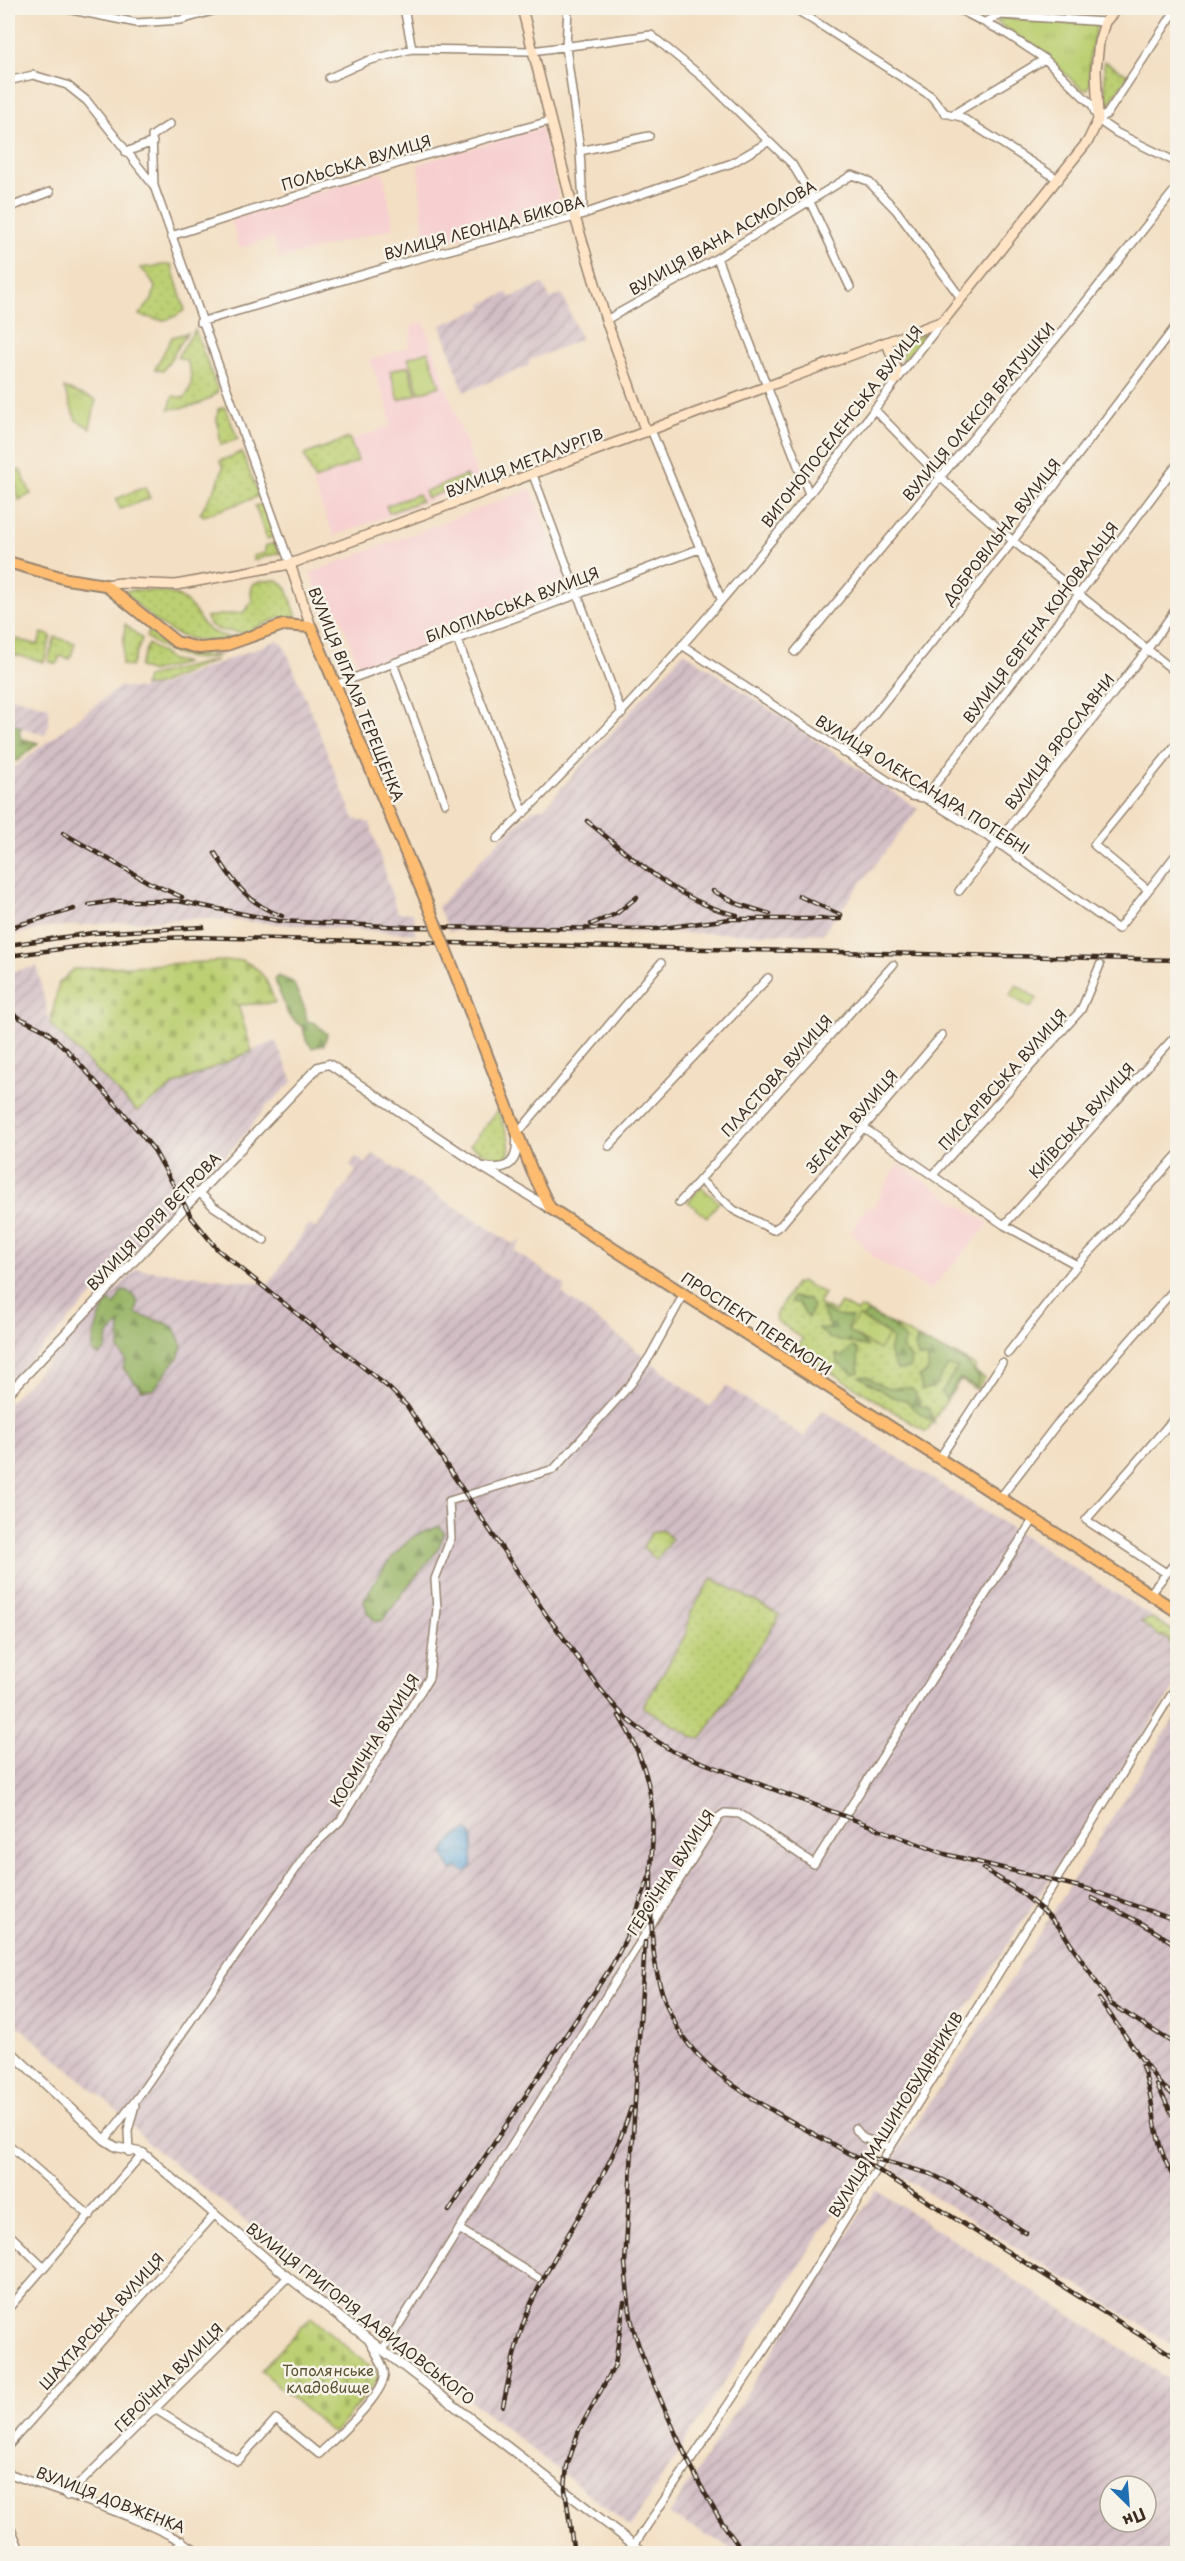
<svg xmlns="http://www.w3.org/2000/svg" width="1185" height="2561" viewBox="0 0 1185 2561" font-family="'Playpen Sans',sans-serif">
<defs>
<pattern id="industrial-furrows" width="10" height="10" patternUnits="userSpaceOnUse" patternTransform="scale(1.5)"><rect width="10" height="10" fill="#d2bdc5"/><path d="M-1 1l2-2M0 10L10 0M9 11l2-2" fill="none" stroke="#ac9a9f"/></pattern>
<pattern id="grass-dots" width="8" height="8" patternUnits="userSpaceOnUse" patternTransform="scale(1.5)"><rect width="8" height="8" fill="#bccf72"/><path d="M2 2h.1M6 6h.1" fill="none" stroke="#a2b262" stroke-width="1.8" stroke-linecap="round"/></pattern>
<pattern id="forest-firs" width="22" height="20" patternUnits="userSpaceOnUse" patternTransform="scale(1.5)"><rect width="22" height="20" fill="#95b264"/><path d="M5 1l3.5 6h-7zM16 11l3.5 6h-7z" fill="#7b9152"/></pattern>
<pattern id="wetland-marsh" width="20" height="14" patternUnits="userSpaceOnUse" patternTransform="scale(1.5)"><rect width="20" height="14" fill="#bccf72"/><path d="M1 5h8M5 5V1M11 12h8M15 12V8" fill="none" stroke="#a2b262"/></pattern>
<pattern id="cemetery-stones" width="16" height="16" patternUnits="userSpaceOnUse" patternTransform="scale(1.5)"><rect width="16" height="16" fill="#bccf72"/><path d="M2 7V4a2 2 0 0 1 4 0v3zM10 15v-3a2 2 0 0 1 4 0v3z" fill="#a2b262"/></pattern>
<pattern id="park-tufts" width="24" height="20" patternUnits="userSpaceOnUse" patternTransform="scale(1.5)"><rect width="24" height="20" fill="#bccf72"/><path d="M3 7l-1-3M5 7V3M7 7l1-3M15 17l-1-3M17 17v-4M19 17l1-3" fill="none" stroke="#a2b262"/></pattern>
<pattern id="water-waves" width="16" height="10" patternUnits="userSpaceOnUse" patternTransform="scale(1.5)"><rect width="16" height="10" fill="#6aaadd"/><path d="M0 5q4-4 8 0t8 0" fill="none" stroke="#588bb3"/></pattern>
</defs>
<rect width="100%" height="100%" fill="#f7f3e8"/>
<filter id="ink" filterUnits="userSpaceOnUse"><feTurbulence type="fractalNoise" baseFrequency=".0167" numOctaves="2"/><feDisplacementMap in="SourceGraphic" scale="12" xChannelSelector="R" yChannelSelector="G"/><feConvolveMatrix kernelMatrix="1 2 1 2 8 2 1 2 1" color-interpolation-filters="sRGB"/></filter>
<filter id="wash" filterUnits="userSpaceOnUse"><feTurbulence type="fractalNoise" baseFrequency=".008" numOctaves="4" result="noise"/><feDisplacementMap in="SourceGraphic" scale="24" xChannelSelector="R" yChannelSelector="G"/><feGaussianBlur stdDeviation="1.35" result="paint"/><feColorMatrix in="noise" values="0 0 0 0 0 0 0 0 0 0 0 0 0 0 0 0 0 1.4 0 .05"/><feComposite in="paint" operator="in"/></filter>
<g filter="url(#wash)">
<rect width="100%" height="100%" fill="#f3dfc3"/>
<!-- built -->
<path fill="#f7cfd0" d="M541,128L562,212L425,247L418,164Z
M383,172L394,228L279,259L273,238L239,248L231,220L258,211L263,213L276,209L278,204Z
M424,322L479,482L334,536L312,482L359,463L350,441L391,426L387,404L370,360L409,347L412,325Z
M531,489L569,590L360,669L338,610L326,615L310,573Z
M898,1164L989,1224L930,1290L873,1257L851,1232L867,1207L873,1208Z"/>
<!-- industrial -->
<path fill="url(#industrial-furrows)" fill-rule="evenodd" d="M543,284L550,299L562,294L581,339L530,360L528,366L464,392L441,325L483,308L482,304L507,293L510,298Z
M278,640L286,650L354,819L370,823L397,912L413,913L415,934L199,918L51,927L8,936V769L15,767L119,687L142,689L143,687H157Z
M684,652L918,809L822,934L449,931L438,907L485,855L532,810L544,808Z
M8,696L49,707V724L45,735L8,723Z
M37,966L50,1024L137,1111L178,1083L275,1041L293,1081L264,1109L246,1133L8,1384V973Z
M373,1154L513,1244L523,1238L514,1251L566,1286L562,1293L710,1407L726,1386L804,1437L822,1410L1177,1632V1683L630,2527L149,2144L118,2111L8,2017V1404L136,1269L269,1284L308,1225L316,1228L356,1171L350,1166L356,1157L366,1164Z
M1177,1714V2347L893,2171L894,2157L988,2016Z
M876,2190L1177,2384V2553H739L669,2515ZM1110,2486H1146V2522H1110Z"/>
<!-- grass -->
<path fill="url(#grass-dots)" stroke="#7c7c48" stroke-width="1.5" d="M1104,61L1128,75L1106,109Z
M171,264L185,310C166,324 161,321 139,315L152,300L155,287L147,274L140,268Z
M195,330L218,391C206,405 187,408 169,409L173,396L184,398C195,387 192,373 186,360L177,357Z
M187,333L163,371L155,369L172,337Z
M926,333L902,363V343Z
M225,407L238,439L221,445L217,419L218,409Z
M349,438L358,461L315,480L304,455Z
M242,452L259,496L204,516L200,513L218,483L223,467L220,461Z
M466,475L469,482L427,498L424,492Z
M145,487L150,498L120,509L116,499Z
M418,494L421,501L389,513L386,506Z
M263,504L276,536L267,539L255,506Z
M275,543L279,553L254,560L253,556L265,553V546Z
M278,580L287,589L297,617L276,619L244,633L218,630L208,623L206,617L244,612L252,601L251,592L253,584L262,581Z
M135,590C147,591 166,590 177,596C208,612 189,632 236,638C185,650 157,627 124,591Z
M125,624L142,639L131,667L122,665Z
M148,631C171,650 190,658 220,655C191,665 169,654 146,637Z
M42,633L51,636L44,662L12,654L16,639L38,645Z
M55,637L75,643L70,659L60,656L57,664L48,661Z
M148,644L172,660L186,663L151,672L139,667Z
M216,660L155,686H144L146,677Z
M498,1110L509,1140V1152L506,1157L496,1160L470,1145Z
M802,1282L824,1293L818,1304L835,1312L841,1303L857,1312L861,1308L950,1355L954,1353L975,1366V1372L985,1378L977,1390L960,1380L926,1432L796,1350L803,1339L777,1321L776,1315L795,1284Z
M712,1578L780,1615L701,1739L695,1738L643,1707L686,1634L691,1612Z
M1152,1618L1177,1634V1658L1175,1647L1169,1643L1170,1640L1162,1635L1161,1637L1141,1622Z"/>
<!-- forest -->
<path fill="url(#forest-firs)" stroke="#686e41" stroke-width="1.5" d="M8,723L21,727L19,734L22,739L38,743L17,761L8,759Z
M278,976L293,982L305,1009L307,1021L315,1023L327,1034L324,1045L312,1048L306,1040L303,1028L288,1015C285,1003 278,992 275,979Z
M125,1291L132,1294L138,1303L136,1314L168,1324L174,1328L182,1345L179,1356L153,1390H142L123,1368L126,1361L119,1349L120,1323L108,1336L105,1351L99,1355L93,1353C91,1341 100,1310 109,1301L115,1305L121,1292Z
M792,1297L809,1299L813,1306L808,1318L799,1304L791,1303Z
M821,1308L836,1316L852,1317L848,1328L867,1346C853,1345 845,1339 830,1339L818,1328L831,1329Z
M868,1312L895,1327L906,1340L902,1348L911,1358L910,1368L897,1370L889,1352L892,1340L888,1334L862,1318Z
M917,1339L954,1355L967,1363L980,1378L976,1387L960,1378L946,1399L941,1393L957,1368L948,1366L934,1387L922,1390L919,1377L928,1372V1358L918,1357L915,1346Z
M852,1347L857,1349C860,1357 857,1364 859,1372L853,1374L837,1362L836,1354L842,1357Z
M866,1376C872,1379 881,1386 887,1387C903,1390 914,1379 920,1405L929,1408L935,1424L913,1408L906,1400L892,1397L860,1377Z
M439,1526L444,1532C440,1555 421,1568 408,1586C400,1597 392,1609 383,1620L376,1622L367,1612L364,1600C378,1576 391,1554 413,1537C420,1532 431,1531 439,1526Z"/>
<!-- wetland -->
<path fill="url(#wetland-marsh)" stroke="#7c7c48" stroke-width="1.5" d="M663,1530L672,1539L656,1560L643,1547L652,1532Z"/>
<!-- cemetery -->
<path fill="url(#cemetery-stones)" stroke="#7c7c48" stroke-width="1.5" d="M241,960C263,969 268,981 275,1003L238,1005L252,1051L178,1083L137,1111L50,1024L59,983L74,969Z
M311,2317L381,2376L334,2434L261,2371Z"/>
<!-- park -->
<path fill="url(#park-tufts)" stroke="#7c7c48" stroke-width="1.5" d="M1002,18L1097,24L1090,54V85L1087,90L1082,89L1038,49L996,22Z
M64,388L96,400L90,428L76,420Z
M20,470L31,494L19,500L12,473Z
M701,1187L719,1202L707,1217L688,1202Z
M858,1316L888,1335L879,1350L848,1331Z"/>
<!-- garden -->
<path fill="#bccf72" stroke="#7c7c48" stroke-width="1.5" d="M428,351L440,386L419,393L408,358Z
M408,366L417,394L399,400L390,371Z
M1017,985L1037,999L1030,1008L1010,995Z"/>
<!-- water -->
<path fill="url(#water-waves)" stroke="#526a7e" stroke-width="1.5" d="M468,1830L473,1839L472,1867L466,1872L457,1868L452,1871L443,1854C449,1841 454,1834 468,1830Z"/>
</g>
<g filter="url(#ink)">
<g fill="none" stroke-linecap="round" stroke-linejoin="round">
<!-- minor casing -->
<g stroke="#978470" stroke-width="10">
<path id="minor" d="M62,8L137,23L181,20L223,8
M404,8L412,49
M568,8L566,47L580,151L583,204L575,217
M794,8L931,96L945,113L961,117L1059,180
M956,8L1007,34L1045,59L1092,105L1098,120L1117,133L1178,163
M985,22L1001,15L1105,22
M329,78L367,61L412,49L532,51L651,35L707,81L792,164L813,199
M8,81L33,75L67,85L87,101L154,186L290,564
M952,115L1045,59
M1098,120L1107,114L1177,8
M580,151L649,136
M126,152L153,142
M154,186L152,136L170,124
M810,202L850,287
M8,208L50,192
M171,236L412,159L550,121
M717,258L809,494
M606,320L717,258L852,175L868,181L896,210L961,298
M200,322L412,260L575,217L732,163L768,142
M874,409L940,477L1013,541L1178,674
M651,430L721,599
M533,475L622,714
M457,639L524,813
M682,645L911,796L925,798L998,843L1118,929L1178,852
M795,652L1072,319L1178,186
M393,663L445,803
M335,685L699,549
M843,753L1013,541L1178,323
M925,798L1178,463
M497,839C609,731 713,615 810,493C855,436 898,377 943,321
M1148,890L1094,845L1178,742
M959,891L1147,650L1178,606
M864,1128L1004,1225L1077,1265
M517,1134L661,963
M609,1146L768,978
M933,1175L1081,1010L1100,965
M700,1180L734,1210L773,1230L781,1225L942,1035
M199,1192L213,1206L264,1240
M679,1203L893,965
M1004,1225L1178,1033
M1008,1353L1077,1265L1110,1231L1178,1154
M939,1459L1002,1363
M1000,1498L1057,1424L1178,1285
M1166,1573L1086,1520L1178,1414
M1149,1595L1178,1559
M855,2128L863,2138L889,2147
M105,2140L138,2097L309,1850L340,1821L429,1678L437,1609L435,1579L451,1538L449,1501L554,1469L631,1384L650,1356L684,1294
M8,2144L90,2216
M129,2152L128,2131L135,2105
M459,2229L538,2278
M8,2233L43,2267
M8,2309L143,2153
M383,2350L719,1817L725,1813L740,1814L814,1864L1033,1520
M155,2409L238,2461L276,2419L319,2454C334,2439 389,2392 384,2371C382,2361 374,2350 369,2341
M8,2446L215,2214
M8,2473C72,2498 144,2516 203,2554
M67,2496L288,2277
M172,2554L182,2540
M628,2554L764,2351L1178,1684"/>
</g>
<!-- tertiary casing -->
<g stroke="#978470" stroke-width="11">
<path id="tertiary" d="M484,1167C510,1171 518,1162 517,1137
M8,1394L318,1067L329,1064L482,1167L549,1208
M8,2049L105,2140L116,2147L143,2153L288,2277L646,2554
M8,2522L21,2554"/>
</g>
<!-- secondary casing -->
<g stroke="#978470" stroke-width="12">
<path id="secondary" d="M522,8L575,217L606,320L646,432
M887,343L897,370L896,380
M290,564L311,627
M105,585L121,583L176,585L290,564L943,321L1088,141L1098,120L1096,70L1099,42L1105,22L1117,8"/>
</g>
<!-- primary casing -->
<g stroke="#978470" stroke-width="14">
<path id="primary" d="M8,562L67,579L105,585L176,642L199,648L224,646L283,625L311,627L427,903
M457,978L532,1171L550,1208L1178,1612"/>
</g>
<!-- minor -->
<use href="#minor" stroke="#fff" stroke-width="7"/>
<!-- tertiary -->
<use href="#tertiary" stroke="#fff" stroke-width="8"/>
<!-- secondary -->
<use href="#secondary" stroke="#ffe4c6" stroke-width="9"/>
<!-- primary -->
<use href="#primary" stroke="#febc70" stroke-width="10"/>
<!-- rail casing -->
<g stroke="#3b2a1e" stroke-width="4.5">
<path id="rail" d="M587,821C633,858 678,902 737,915
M63,833L148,882L182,897
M215,853C233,882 248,904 282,916
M713,891L738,904L770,914
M799,896L841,915
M89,905L113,901H178L279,921L407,927L656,929L730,919H840
M591,924L616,914L637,897
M8,928L74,909
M8,945L93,933L203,927
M8,956L135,939L193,937L1178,960
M8,1012L46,1031L67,1050L122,1111L154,1150L192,1218L218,1250L389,1388L407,1406L547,1616C573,1648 594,1686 623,1715C638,1730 656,1740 672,1751L945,1854L1088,1889L1178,1921
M619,1716C655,1773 656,1815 650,1879
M984,1869L1019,1891L1047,1914L1060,1928L1111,2004L1178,2046
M1092,1898L1143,1924L1178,1946
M645,1942L625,2263C627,2284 628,2306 633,2327C640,2354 652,2379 663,2405C686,2458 708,2508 745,2554
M1099,1999L1159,2083L1178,2099
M1142,2066C1158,2108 1150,2143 1178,2184
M1157,2085L1178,2125
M861,2155L931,2174L953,2185L1026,2233
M449,2211L613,1964L630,1930L651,1872C651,1930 649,1987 684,2038C722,2093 820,2134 878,2170C977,2233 1078,2295 1178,2359
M503,2406C510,2373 516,2340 529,2308C559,2239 609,2181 631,2108
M574,2554L565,2489L567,2466L579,2430L615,2365L624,2302
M1173,2554L1178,2547"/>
</g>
<!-- rail -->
<use href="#rail" stroke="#f7f3e8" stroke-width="2" stroke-dasharray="7" stroke-linecap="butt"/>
<!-- primary-bridge casing -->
<g stroke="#978470" stroke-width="14" stroke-linecap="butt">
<path id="primary-bridge" d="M427,903L457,978"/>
</g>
<!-- primary-bridge -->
<use href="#primary-bridge" stroke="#febc70" stroke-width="10"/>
</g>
</g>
<g text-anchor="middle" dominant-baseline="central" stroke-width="5" stroke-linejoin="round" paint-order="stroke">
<!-- street labels -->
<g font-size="15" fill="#3b2a1e" stroke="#f7f3e8">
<text transform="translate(356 162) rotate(-17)">ПОЛЬСЬКА ВУЛИЦЯ</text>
<text transform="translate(484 227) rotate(-15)">ВУЛИЦЯ ЛЕОНІДА БИКОВА</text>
<text transform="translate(722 237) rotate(-30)">ВУЛИЦЯ ІВАНА АСМОЛОВА</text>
<text transform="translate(978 411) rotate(-50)">ВУЛИЦЯ ОЛЕКСІЯ БРАТУШКИ</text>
<text transform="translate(841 426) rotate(-52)">ВИГОНОПОСЕЛЕНСЬКА ВУЛИЦЯ</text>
<text transform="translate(524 462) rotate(-21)">ВУЛИЦЯ МЕТАЛУРГІВ</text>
<text transform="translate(1001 531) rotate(-52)">ДОБРОВІЛЬНА ВУЛИЦЯ</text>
<text transform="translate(512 604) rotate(-21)">БІЛОПІЛЬСЬКА ВУЛИЦЯ</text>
<text transform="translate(1040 622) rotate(-53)">ВУЛИЦЯ ЄВГЕНА КОНОВАЛЬЦЯ</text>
<text transform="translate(357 694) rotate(68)">ВУЛИЦЯ ВІТАЛІЯ ТЕРЕЩЕНКА</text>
<text transform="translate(1059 741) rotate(-52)">ВУЛИЦЯ ЯРОСЛАВНИ</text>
<text transform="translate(923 784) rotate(32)">ВУЛИЦЯ ОЛЕКСАНДРА ПОТЕБНІ</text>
<text transform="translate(776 1075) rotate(-48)">ПЛАСТОВА ВУЛИЦЯ</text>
<text transform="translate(1002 1079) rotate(-48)">ПИСАРІВСЬКА ВУЛИЦЯ</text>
<text transform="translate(1081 1120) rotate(-48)">КИЇВСЬКА ВУЛИЦЯ</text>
<text transform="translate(851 1121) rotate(-49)">ЗЕЛЕНА ВУЛИЦЯ</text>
<text transform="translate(153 1221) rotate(-46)">ВУЛИЦЯ ЮРІЯ ВЄТРОВА</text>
<text transform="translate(757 1323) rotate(33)">ПРОСПЕКТ ПЕРЕМОГИ</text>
<text transform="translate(374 1740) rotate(-58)">КОСМІЧНА ВУЛИЦЯ</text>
<text transform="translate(670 1872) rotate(-57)">ГЕРОЇЧНА ВУЛИЦЯ</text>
<text transform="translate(895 2114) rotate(-58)">ВУЛИЦЯ МАШИНОБУДІВНИКІВ</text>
<text transform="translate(361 2313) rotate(38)">ВУЛИЦЯ ГРИГОРІЯ ДАВИДОВСЬКОГО</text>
<text transform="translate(101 2321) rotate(-48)">ШАХТАРСЬКА ВУЛИЦЯ</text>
<text transform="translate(168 2377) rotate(-45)">ГЕРОЇЧНА ВУЛИЦЯ</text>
<text transform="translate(111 2499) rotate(21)">ВУЛИЦЯ ДОВЖЕНКА</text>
</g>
<!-- park labels -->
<g font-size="15" fill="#5b5333" stroke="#f7f3e8">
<text x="328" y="2369">Тополянське<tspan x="328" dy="17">кладовище</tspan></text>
</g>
</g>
<!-- margin -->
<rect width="1185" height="2561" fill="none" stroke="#f7f3e8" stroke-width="30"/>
<!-- north arrow -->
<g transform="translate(1128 2504) rotate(155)"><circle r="28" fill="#f7f3e8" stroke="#aca397" stroke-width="1.5"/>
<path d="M0-4.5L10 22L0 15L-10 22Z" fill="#1f6fb2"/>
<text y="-9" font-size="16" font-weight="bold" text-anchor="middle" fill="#3b2a1e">Пн</text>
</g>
</svg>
